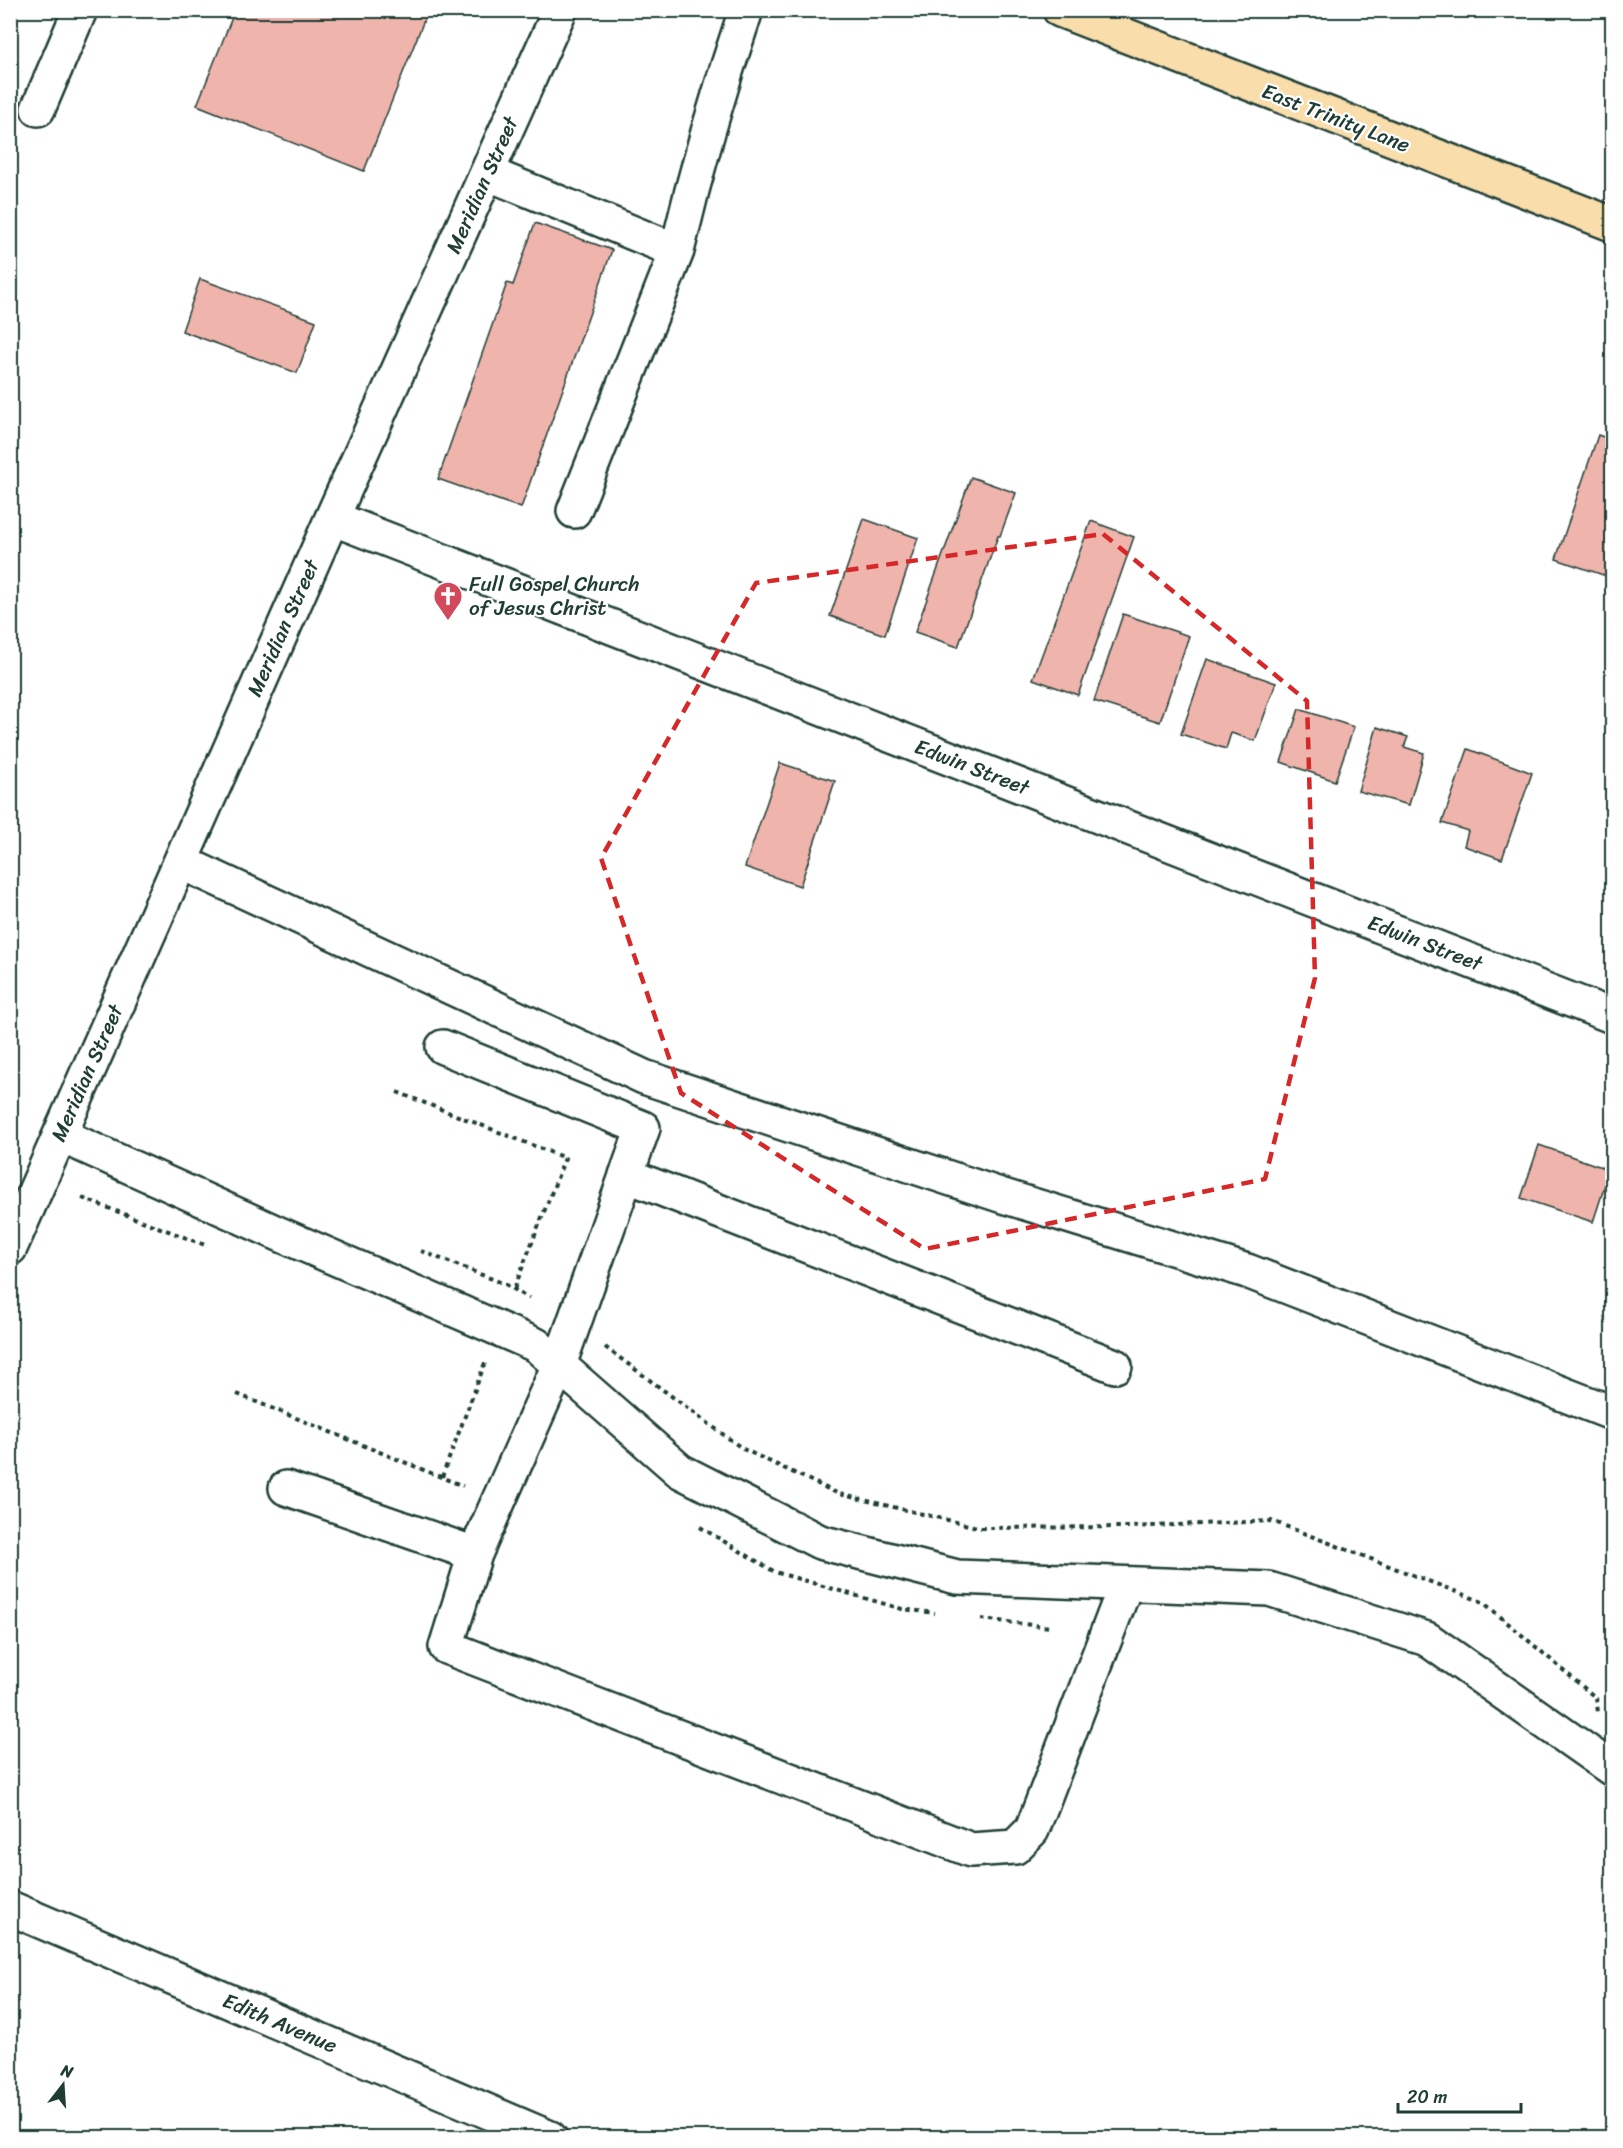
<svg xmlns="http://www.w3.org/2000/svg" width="1623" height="2148" viewBox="0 0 1623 2148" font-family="Sriracha,sans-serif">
<rect width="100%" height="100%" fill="#fff"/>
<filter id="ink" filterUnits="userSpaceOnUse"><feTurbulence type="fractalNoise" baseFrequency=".0167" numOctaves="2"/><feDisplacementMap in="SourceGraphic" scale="12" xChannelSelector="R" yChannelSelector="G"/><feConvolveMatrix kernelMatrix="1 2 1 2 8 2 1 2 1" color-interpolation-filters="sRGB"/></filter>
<g filter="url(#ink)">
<!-- building -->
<path fill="#efb4ac" stroke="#1f3d34" stroke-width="1.5" d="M235,10H428L364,171L197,105Z
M535,223L612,250L521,508L438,479L507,283L513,285Z
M200,279L316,321L297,373L182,331Z
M1598,435L1612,440V578L1556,559Z
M971,477L1016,493L1000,536H998L958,647L915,632Z
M864,519L918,538L885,635L830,616Z
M1091,521L1134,537L1078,695L1033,679Z
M1123,614L1189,636L1160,722L1094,701Z
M1207,659L1276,683L1255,741L1231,733L1226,749L1181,734Z
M1299,709L1354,727L1335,781L1281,762Z
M1377,727L1408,737L1404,747L1424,753L1409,805L1358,791Z
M1468,749L1532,773L1502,859L1464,846L1468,831L1442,823Z
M780,763L835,781L800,886L745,867Z
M1539,1145L1610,1170L1593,1222L1521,1198Z"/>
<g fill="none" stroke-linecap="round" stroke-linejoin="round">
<!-- minor casing -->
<g stroke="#1f3d34" stroke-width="38">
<path id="minor" d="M38,109L80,10
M487,173L677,251L574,511
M677,251C696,170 719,90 746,10
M332,518L1612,1016
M181,862L644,1077L1000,1195L1247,1271L1612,1413
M60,1135L277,1233L536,1345L680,1471L820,1542L957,1577L1269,1589L1427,1639L1612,1769
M626,1175L1115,1366
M10,1248L332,518L560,10
M286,1488L475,1554L559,1365L643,1128L443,1047
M475,1554L446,1647L971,1850L1015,1847L1032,1830L1126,1584
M10,1908L550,2138"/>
</g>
<!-- major casing -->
<g stroke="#1f3d34" stroke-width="38">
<path id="major" d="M1060,10L1612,224"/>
</g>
<!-- path -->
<path stroke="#1f3d34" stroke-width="4" stroke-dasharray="4.5 4.5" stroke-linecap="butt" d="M397,1092L565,1158L514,1289
M82,1198L205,1245
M421,1251L505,1284L529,1298
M605,1347L743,1449L839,1494L981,1528L1129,1527L1272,1521L1483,1602L1596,1698L1598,1712
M237,1394L463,1486
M442,1477L485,1363
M700,1527L775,1572L902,1609L935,1613
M981,1619L1050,1627"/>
<!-- minor -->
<use href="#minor" stroke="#fff" stroke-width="33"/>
<!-- major -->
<use href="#major" stroke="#f9ddab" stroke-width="33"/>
</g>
</g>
<!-- marked area -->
<path fill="none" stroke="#d62828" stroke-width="4.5" stroke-dasharray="12 8" stroke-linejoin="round" d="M1103,534L1307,701L1315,978L1265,1179L925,1249L681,1093L601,858L756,583Z"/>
<!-- icons -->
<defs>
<g id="church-pin" transform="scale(1.5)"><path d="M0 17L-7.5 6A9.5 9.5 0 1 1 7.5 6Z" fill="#d1495b" stroke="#fff"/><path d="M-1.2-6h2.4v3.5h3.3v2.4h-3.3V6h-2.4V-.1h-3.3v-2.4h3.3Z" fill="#fff"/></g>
</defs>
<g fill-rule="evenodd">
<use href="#church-pin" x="448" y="596"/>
</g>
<g text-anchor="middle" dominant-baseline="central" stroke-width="4.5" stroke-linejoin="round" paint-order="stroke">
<!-- street labels -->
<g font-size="21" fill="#1f3d34" stroke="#fff">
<text transform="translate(1336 118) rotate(21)">East Trinity Lane</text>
<text transform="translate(482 185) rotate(-66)">Meridian Street</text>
<text transform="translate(283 628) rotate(-66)">Meridian Street</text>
<text transform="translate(972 767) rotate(21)">Edwin Street</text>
<text transform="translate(1425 943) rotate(21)">Edwin Street</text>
<text transform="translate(87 1073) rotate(-66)">Meridian Street</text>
<text transform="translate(280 2023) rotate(23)">Edith Avenue</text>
</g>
<!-- poi labels -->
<g font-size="21" fill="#1f3d34" stroke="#fff" text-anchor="start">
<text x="469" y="584">Full Gospel Church<tspan x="469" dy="24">of Jesus Christ</tspan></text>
</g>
</g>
<!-- margin -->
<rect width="1623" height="2148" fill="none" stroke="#fff" stroke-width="36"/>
<rect x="18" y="18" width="1587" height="2112" fill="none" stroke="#1f3d34" stroke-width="2" filter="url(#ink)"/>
<!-- north arrow -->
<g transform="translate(63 2085) rotate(17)" stroke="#ffffff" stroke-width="4.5" paint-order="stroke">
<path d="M0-4.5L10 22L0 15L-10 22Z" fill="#1f3d34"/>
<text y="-9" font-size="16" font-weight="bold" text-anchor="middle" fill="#1f3d34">N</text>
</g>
<!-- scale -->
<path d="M1398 2103v9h123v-9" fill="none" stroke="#1f3d34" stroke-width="3"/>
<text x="1407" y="2103" font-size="18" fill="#1f3d34" stroke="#ffffff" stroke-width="4.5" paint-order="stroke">20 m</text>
</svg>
